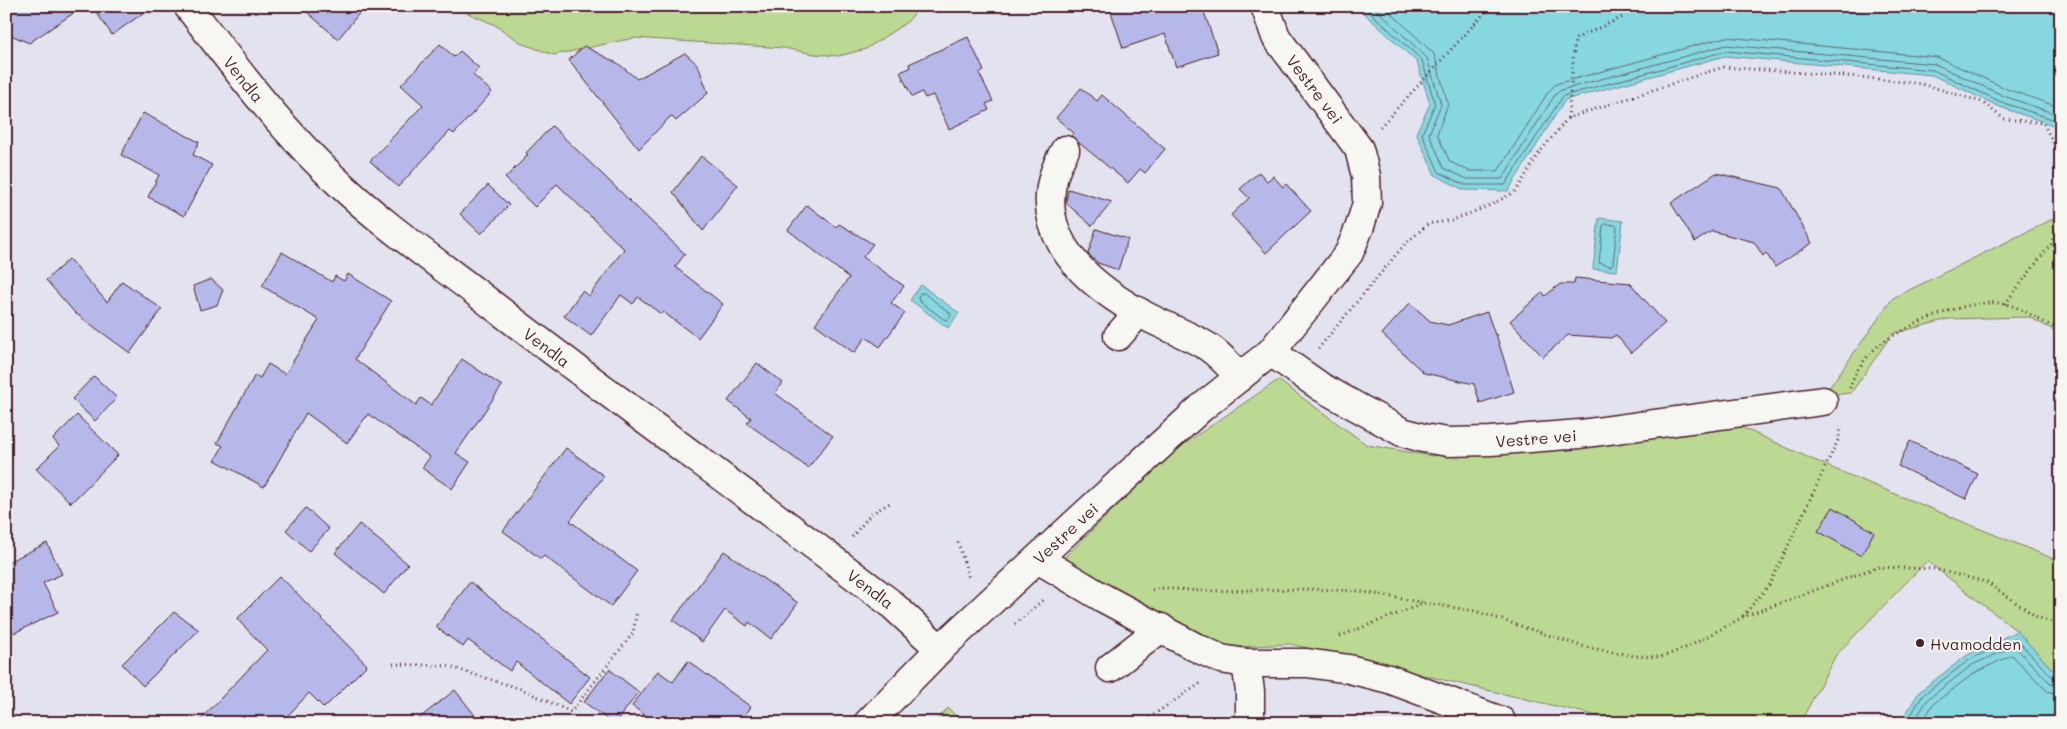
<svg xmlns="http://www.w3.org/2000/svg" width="2067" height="729" viewBox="0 0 2067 729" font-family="Mali,sans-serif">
<rect width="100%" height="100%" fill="#e3e3ef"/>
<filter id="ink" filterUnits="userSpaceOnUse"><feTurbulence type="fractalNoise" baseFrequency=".02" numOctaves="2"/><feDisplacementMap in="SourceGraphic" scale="10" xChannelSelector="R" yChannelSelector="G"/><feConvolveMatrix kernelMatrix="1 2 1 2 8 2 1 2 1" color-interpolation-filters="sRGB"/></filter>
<g filter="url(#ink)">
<!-- green -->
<path fill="#bbd992" stroke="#827c5e" d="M452,6H921L907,22L866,49L839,56L814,54L784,48L634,38L554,55L523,44L495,25Z
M2061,215V334L2029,317L1948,319L1892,334L1851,393L1824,395L1893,298Z
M1278,380L1367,445L1432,456L1734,424L1832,468L2061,562V679L2017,631L1927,561L1836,655L1800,723H1628L1290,644L1220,648L1062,560L1168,455Z
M948,708L963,723H934Z"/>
<!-- water -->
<path fill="#86d7e0" stroke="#6e8d98" d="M1356,6H2061V128L2000,107L1932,75L1725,56L1565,100L1508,191L1464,190L1435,175L1416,133L1430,104L1417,62Z
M1599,218L1623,221L1617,271L1593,269Z
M921,285L959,313L948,328L910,300Z
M2017,631L2061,679V723H1900L1919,692L1966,656Z"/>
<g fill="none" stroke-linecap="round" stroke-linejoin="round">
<!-- shore -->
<path stroke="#626973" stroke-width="1" d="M1363,6L1422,60L1435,104L1422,134L1439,172L1465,185H1505L1563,96L1726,51L1933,70L2001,102L2061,122
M1373,6L1427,58L1441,104L1429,134L1444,168L1467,179H1502L1555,95L1561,90L1726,45L1935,64L2004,96L2061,116
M1384,6L1434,54L1448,104L1437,134L1450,162L1469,171H1498L1549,91L1556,84L1726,37L1937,57L2007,89L2061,108
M1605,224L1615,225L1617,227L1613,263L1611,266L1599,263L1603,226Z
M921,293H924L950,313L951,315L948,320H945L919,301L918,298Z
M1906,723L1923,695L1969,660L2015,638L2055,680L2061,682
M1913,723L1928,699L1972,665L2014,646L2052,685L2061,688
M1922,723L1933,704L1976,672L2012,655L2047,691L2061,695"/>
</g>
<!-- building -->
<path fill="#b6b8e9" stroke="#4a1f2b" d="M6,6H84L29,43L6,33Z
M92,6H153L112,35Z
M300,6H365L338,39Z
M1109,6H1202L1218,53L1176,67L1165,34L1123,48Z
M968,37L984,71L979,73L993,101L986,104L989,110L949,129L933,95L925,98L922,92L912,97L900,72L910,68L909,64Z
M440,44L454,57L460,51L479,68L473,75L492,92L454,134L450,131L398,187L370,161L423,105L401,85Z
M584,46L619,64L637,79L685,53L698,65L708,93L676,121L671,116L639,149L569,60Z
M1081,88L1097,101L1102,95L1165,149L1145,173L1140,169L1128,183L1078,142L1071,136L1074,133L1056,118Z
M143,113L199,142L193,155L212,165L184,216L148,197L159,175L121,155Z
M552,126L685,254L675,267L723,304L698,338L663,312L661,314L638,297L633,304L621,295L591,336L564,316L582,291L589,296L624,249L557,184L535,207L505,178L528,155L526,153Z
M701,156L738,185L703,231L673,192Z
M1259,172L1267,181L1273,176L1283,187L1286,184L1311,211L1266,253L1231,215L1249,198L1240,189Z
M1716,173L1781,188L1812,243L1775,267L1766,253L1763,256L1754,242L1712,231L1695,242L1671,203Z
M488,185L509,205L481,234L460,214Z
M1068,189L1112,202L1092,226L1066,203Z
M807,205L836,227L839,224L873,244L863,257L904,286L891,303L905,313L880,347L866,337L854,353L815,324L849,278L788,230Z
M1096,229L1128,239L1118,270L1098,263L1088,254Z
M282,252L332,282L335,276L344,281L348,274L391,301L355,359L416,405L421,398L431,405L462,359L502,386L456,453L470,462L452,489L422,468L430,457L368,414L347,443L306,413L264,487L215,460L223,446L217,443L255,375L260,378L268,364L285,374L319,320L262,286Z
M69,259L107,302L122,281L162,309L130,353L75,313L46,280Z
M1575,278L1630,283L1665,323L1631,353L1616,335L1611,338L1568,335L1543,357L1510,321L1543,292L1545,296L1560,284H1574Z
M211,279L223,290L217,305L200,310L193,286Z
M1410,303L1430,321L1448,325L1487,312L1495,335L1496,334L1514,392L1480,403L1474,384L1424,373L1382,334Z
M757,363L783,383L775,393L833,436L808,468L747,423L751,418L728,401Z
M94,376L117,398L95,421L72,399Z
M77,415L118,455L71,503L36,469L59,446L53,439Z
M1910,441L1978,474L1966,499L1898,466Z
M566,448L604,476L570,521L637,571L611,606L544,556L541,559L503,531Z
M1833,507L1874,532L1861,556L1818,531Z
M306,508L329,529L309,551L286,530Z
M359,524L408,564L384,594L335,553Z
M47,543L62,574L43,583L58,612L14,633L6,617V563Z
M724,551L798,603L771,639L749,622L747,626L725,610L702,642L673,620Z
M280,576L367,665L324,708L309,693L281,723H197L267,650L237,619Z
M470,582L590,677L569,704L516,662L510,671L468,640L463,647L436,627Z
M174,612L199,630L143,686L122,664Z
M688,661L751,707L739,723H656L632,706L658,671L673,682Z
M609,669L639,692L615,723H612L584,702Z
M455,690L481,723H413Z"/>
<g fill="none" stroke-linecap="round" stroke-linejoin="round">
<!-- minor casing -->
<g stroke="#4a1f2b" stroke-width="31">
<g id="minor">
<path id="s1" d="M188,6C236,69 284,133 342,186C389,230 444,267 495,307C625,407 758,502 889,602L940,649"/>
<path d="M1065,150C1023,223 1076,277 1138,312C1159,324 1182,332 1203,344C1217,351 1229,366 1240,377"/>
<path d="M1118,336L1139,312"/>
<path id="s2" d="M1271,352L1321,387L1402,432L1423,438L1448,442L1491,441L1580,434L1823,401"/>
<path d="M1038,559L1103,598L1195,647L1221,659L1246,663H1307L1349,669L1389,679L1501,721"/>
<path d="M1246,663L1250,691V723"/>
<path d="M1110,668L1161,628"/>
<path id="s3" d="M868,723L940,649L1081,518L1201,408L1271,352L1349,253L1360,226L1367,203L1366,176L1359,149L1276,37L1265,6"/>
</g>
</g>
<!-- path -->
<path stroke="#4a1f2b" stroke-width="3" stroke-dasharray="1 4" stroke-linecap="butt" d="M1538,6L1546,12
M1568,118L1575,39L1623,17
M1380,127L1491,6
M2005,304L2051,244L2061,213
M1318,349L1404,245L1428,224L1453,220L1491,205L1516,191L1539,153L1568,118L1723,67L1859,77L1922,84L1982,102L2004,119L2043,123L2061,157
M1850,388C1854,371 1869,352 1883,342C1912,323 1971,297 2005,304C2025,308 2041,324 2061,329
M852,537L871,514L890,503
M958,542L969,579
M1152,590L1163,588L1202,591L1309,589L1358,591L1425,603
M1743,616L1770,584L1839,438L1841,426
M1015,624L1044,599
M1340,636L1425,603L1475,611L1581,646L1634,656L1661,657L1688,647L1743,617L1877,567L1934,569L1986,582L2037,617L2061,625
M393,664L447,666L521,689L571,712L633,633L637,611
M1141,723L1201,683"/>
<!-- minor -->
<use href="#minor" stroke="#f6f6f2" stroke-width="28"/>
</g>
</g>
<!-- markers -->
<circle fill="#4a1f2b" stroke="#f6f6f2" stroke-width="2" cx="1920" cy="643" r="5"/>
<g text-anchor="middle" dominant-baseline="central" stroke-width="4" stroke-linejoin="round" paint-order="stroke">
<!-- street labels -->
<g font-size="16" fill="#4a1f2b" stroke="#f6f6f2">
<text stroke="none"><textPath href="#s1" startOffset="92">Vendla</textPath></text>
<text transform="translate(1315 89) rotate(53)">Vestre vei</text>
<text stroke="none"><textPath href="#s1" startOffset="498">Vendla</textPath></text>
<text stroke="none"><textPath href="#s2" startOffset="289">Vestre vei</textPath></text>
<text stroke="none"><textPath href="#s3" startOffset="274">Vestre vei</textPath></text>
<text stroke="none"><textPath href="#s1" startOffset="902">Vendla</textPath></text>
</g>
<!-- poi labels -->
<g font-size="16" fill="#4a1f2b" stroke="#f6f6f2" text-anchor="start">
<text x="1930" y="643">Hvamodden</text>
</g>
</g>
<!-- margin -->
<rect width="2067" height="729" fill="none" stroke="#f6f6f2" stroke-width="25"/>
<rect x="12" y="12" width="2042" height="704" fill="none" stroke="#4a1f2b" stroke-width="2" filter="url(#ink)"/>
</svg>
